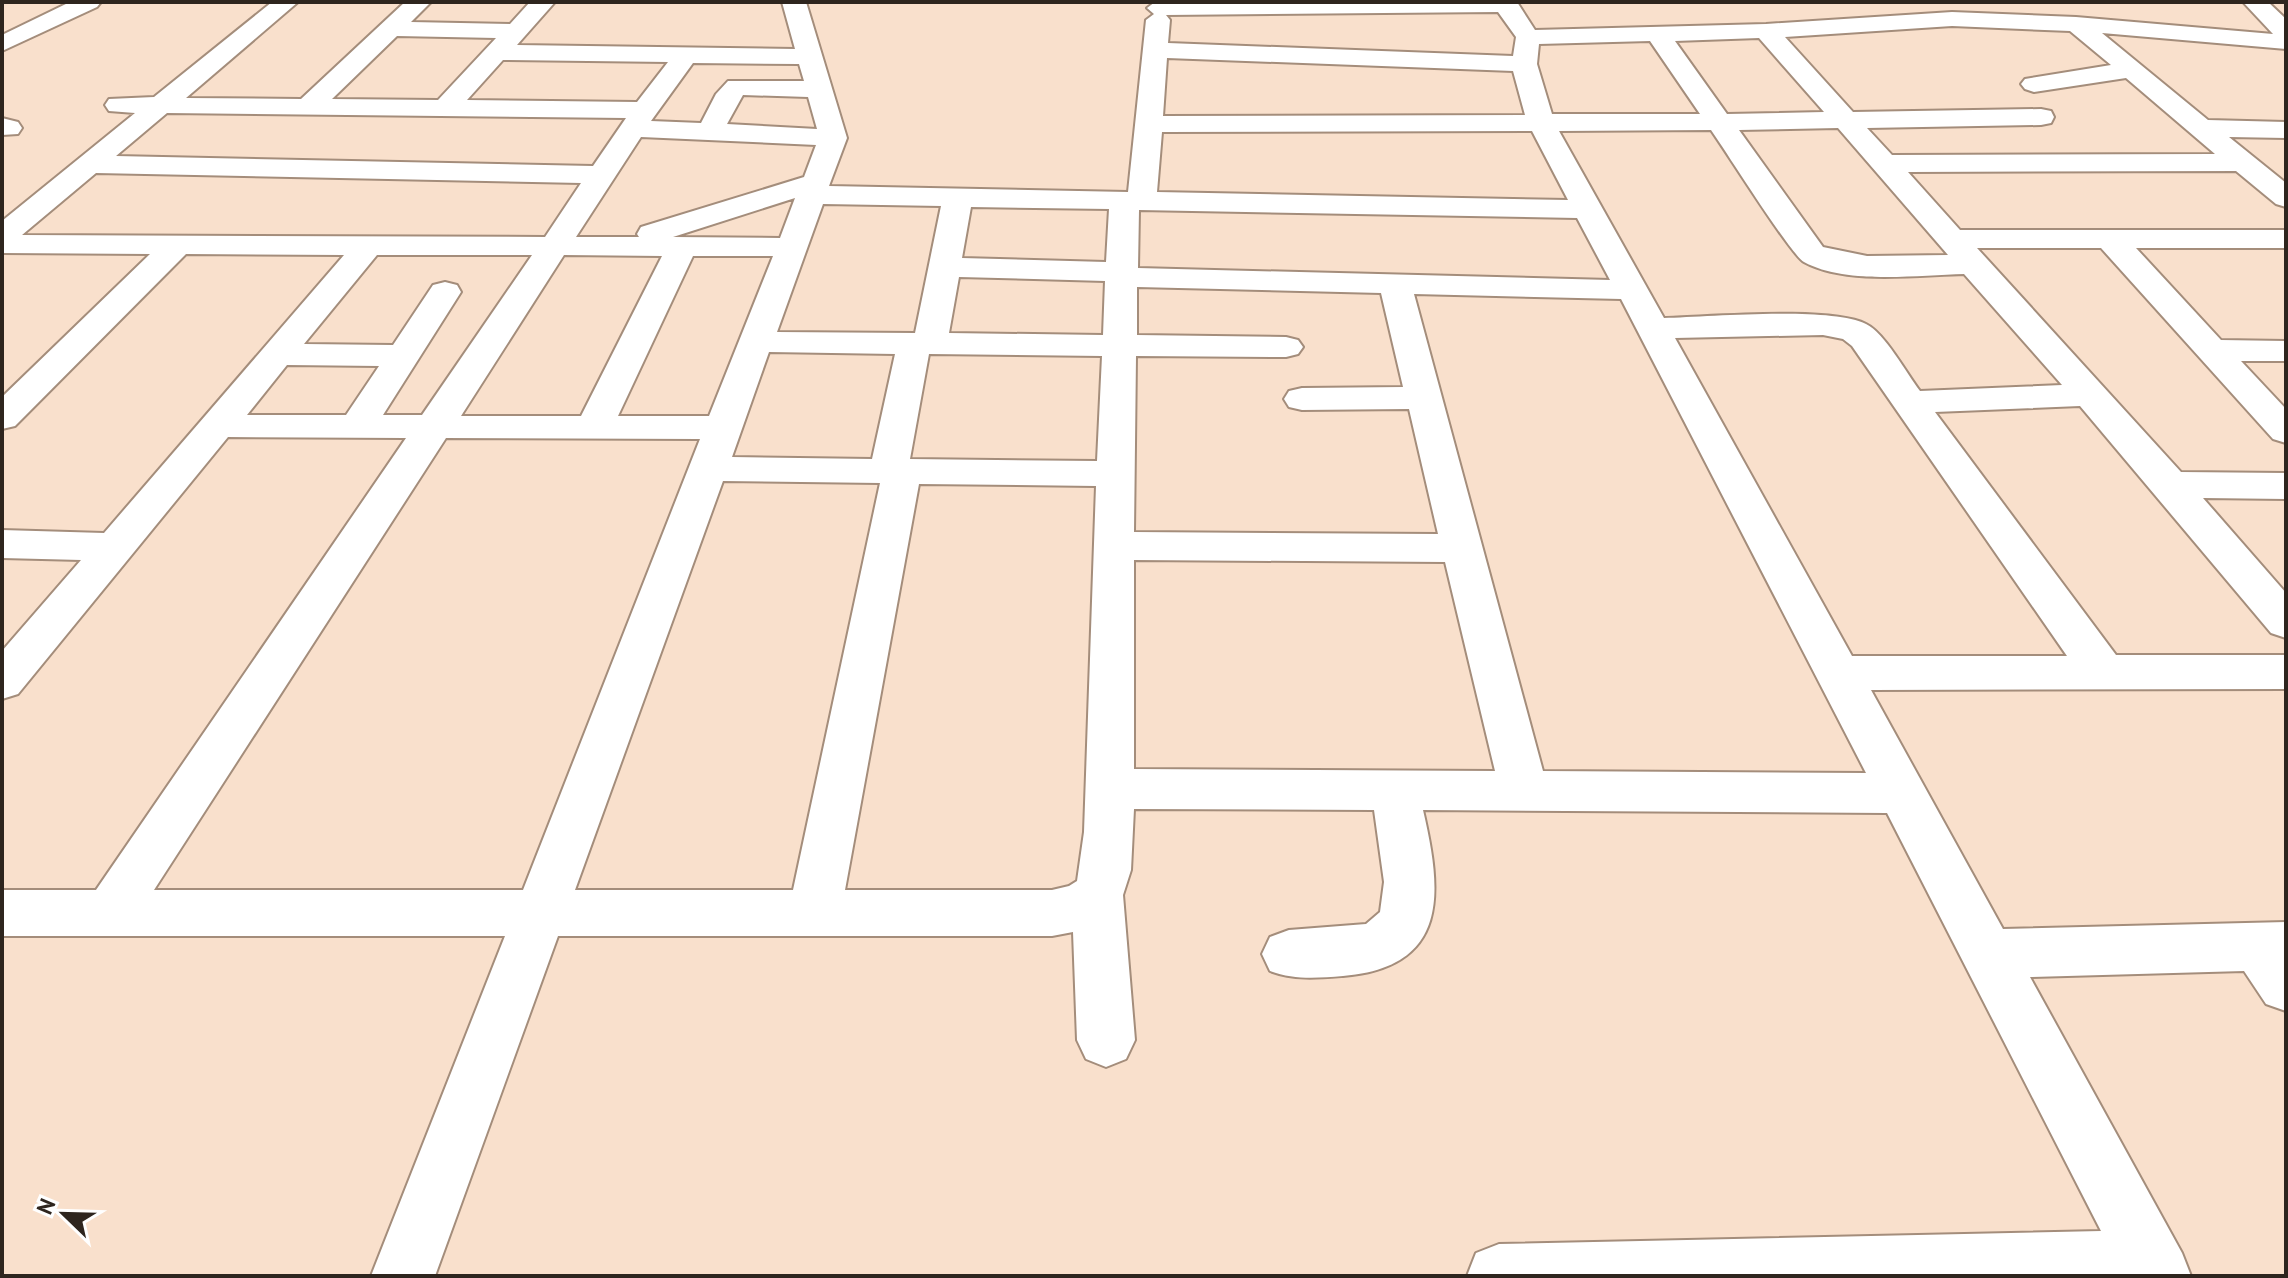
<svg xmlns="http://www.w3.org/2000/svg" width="2288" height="1278" viewBox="0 0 2288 1278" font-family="'PT Sans',sans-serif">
<rect width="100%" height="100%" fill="#f9e0cc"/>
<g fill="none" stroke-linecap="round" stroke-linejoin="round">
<!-- minor casing -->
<g stroke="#a48d7b" stroke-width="4">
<path id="minor" d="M70,2H101L97,7L2,51V35Z
M272,2H298L186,98L301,99L405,2H431L411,22L510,24L530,2H555L517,45L795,49L782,2H806L847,138L829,186L1128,192L1146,20L1154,14L1147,8L1155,2H1517L1535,30L1766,24L1952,12L2076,17L2273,34L2243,2H2268L2286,19V49L2102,33L2208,120L2286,122V138L2229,137L2286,183V207L2276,204L2236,171L1908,172L1960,230H2286V248H2136L2221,340L2286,341V361H2241L2286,409V443L2273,439L2101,248H1977L2181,472L2286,473V499L2203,498L2286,593V638L2271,633L2080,406L1935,412L2116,655H2286V689L1871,690L2003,929L2286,922V1011L2266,1004L2244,971L2030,977L2182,1253L2191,1276H1467L1476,1253L1499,1244L2101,1231L1887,813L1423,810C1442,892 1450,967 1343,976C1317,978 1294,980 1270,971L1262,954L1270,937L1289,930L1366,924L1380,912L1384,882L1374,810L1134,809L1131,870L1123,895L1135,1040L1126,1059L1106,1067L1086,1059L1077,1040L1073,932L1052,936H558L435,1276H371L505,936H2V890H96L406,438L228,437L18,694L2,699V651L81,560L2,558V530L104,533L344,255L186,254L15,426L2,429V397L150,254L2,253V221L135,113L109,111L105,105L109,99L154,97ZM1498,12L1516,37L1513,56L1168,43L1170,20L1166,15ZM1952,26L2070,31L2111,65L2025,79L2021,84L2025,89L2034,92L2126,78L2215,154L1892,155L1867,128L2041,125L2051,123L2054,117L2051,111L2041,109L1853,112L1785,37ZM397,36L496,38L438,100L332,99ZM1759,38L1824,112L1727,114L1675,41ZM1650,41L1700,114H1552L1537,64L1539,44ZM1167,58L1513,71L1525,115L1163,116ZM503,60L668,62L637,102L467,100ZM693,63L799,64L804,81H728L716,94L701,123L651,121ZM743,95L808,97L817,129L727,124ZM167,113L626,118L593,166L116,156ZM1838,128L1948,255L1867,256L1823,247L1739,130ZM1711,130C1726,151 1791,255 1804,262C1846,285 1918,275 1964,274L2062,385L1920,391C1907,374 1884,332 1866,324C1830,306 1709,317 1664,318L1559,131ZM1532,131L1568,200L1157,192L1162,132ZM641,137L816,145L804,177L641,227L637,234L639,237H576ZM96,173L581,183L545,237L22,235ZM795,198L780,238L673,237ZM823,204L941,206L915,333L777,332ZM971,207L1109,209L1106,262L962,258ZM1139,210L1577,218L1610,280L1138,268ZM377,255H532L422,415H383L461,292L457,285L445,282L433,285L393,345L304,344ZM564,255L662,256L581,416H461ZM693,256H773L709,416H618ZM959,277L1105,281L1103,335L949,333ZM1137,287L1381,293L1403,387L1302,388L1289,391L1284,399L1289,407L1302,410L1409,409L1438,534L1134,532L1136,356L1286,357L1298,354L1303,347L1298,340L1286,337L1137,335ZM1414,294L1621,299L1866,773L1543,771ZM1823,335L1843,339L1852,346L2067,656H1852L1675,338ZM769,352L895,354L872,459L732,457ZM929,354L1102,356L1097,461L910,459ZM287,365L379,366L346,415H247ZM446,438L700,439L523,890H154ZM723,481L880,483L793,890H575ZM919,484L1096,486L1084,832L1077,881L1069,886L1052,890H845ZM1134,560L1445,562L1495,771L1134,769Z
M2,118L18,122L22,128L18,134L2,135Z"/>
</g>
<!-- minor -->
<use href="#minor" fill="#fff" fill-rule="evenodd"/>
</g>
<!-- border -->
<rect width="2288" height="1278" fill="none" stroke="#2e251e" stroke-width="8"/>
<!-- north arrow -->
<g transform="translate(64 1214) rotate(293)" stroke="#ffffff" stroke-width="6" paint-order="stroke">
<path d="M0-6L14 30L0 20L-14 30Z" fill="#2e251e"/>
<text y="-12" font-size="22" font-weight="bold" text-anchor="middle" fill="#2e251e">N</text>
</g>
</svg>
